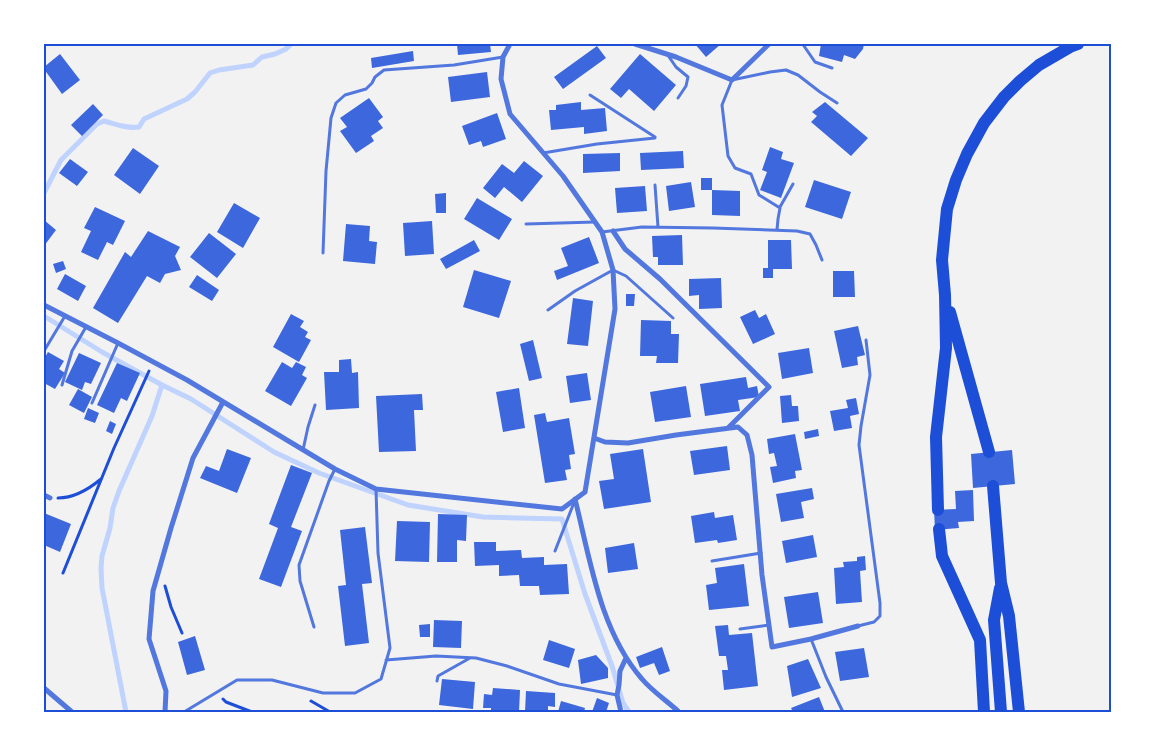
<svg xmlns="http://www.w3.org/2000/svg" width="1155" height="756" viewBox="0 0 1155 756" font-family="Poppins,sans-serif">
<rect width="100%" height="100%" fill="#f2f2f2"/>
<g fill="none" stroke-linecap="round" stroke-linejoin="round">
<!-- stream -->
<path stroke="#bfd3fe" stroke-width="5" d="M44,193L61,160L97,124L104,121C115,124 127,129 139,127L144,119L187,99L195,92L210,73L219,70L253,65L262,57L275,54L286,49L291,44
M44,316L102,352L162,385L191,399L274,452L319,473L408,505L483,517L562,519L585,594L612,666L623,703L629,712
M126,712L102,588L101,568L102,556L110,528L113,508L119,491L152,416L162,385"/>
</g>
<!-- building -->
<path fill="#3d67dc" d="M457,44H490L491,52L458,55Z
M695,44H721L706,57Z
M821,44H864L863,49L855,59L844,55L842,62L819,56Z
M597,46L606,58L563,89L554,77Z
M413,51L414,61L372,68L371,58Z
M60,54L80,80L62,94L44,69V67Z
M640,54L676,85L654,111L629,89L621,98L610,89Z
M487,72L490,97L451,102L448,77Z
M369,98L383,117L378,121L383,128L371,136L374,141L356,153L340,131L347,127L340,118Z
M581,102V110L605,108L607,131L584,134V127L551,130L549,110H556V105Z
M825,102L868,138L851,156L811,122L817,116L812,112Z
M93,104L103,115L82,136L71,125Z
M497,113L506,139L483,147L481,141L469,145L462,126Z
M770,147L783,152L781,159L794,163L781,198L760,190L767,172L762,170Z
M133,148L159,166L140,194L114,175Z
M683,151L684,168L641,170L640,153Z
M620,153V171L583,173V154Z
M70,159L88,172L77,186L59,173Z
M524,161L543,176L522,202L504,187L495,198L483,188L502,164L514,173Z
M701,178H712V190H701Z
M814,180L851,192L842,219L805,207Z
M691,182L695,207L669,211L666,186Z
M645,186L647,211L617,213L615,188Z
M712,190L740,191V216L712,215Z
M446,193V213H436L435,194Z
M477,198L512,219L499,240L464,219Z
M234,203L260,218L243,248L217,232Z
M95,207L125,221L113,245L107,242L98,260L81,252L91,231L84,228Z
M44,220L56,230L44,246Z
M432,221L434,254L405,256L403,223Z
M346,224L370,226L369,241L377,242L375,264L343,261Z
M148,231L180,247L175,256L181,270L165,274L160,283L147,276L118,323L93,308L125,252L131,257Z
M209,233L236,254L217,278L190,257Z
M682,235L683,265H658V257H653L652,236Z
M589,237L599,263L557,280L554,271L568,266L561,248Z
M474,240L480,251L446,269L440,259Z
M768,240H791L792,269H773V278H763V268H768Z
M63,261L66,269L56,273L53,264Z
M474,270L511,281L499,318L463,307Z
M833,271H854L855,297H833Z
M65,274L86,286L78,301L57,289Z
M197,275L219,290L212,301L189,287Z
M721,278L722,308L699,309V295L689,296V279Z
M626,294H635L634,306H626Z
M573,298L593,301L588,346L567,344Z
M755,310L759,318L766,314L775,334L753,344L740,317Z
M291,314L304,321L300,327L308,332L305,337L311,340L299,362L273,347Z
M641,320L671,321V334H679L678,363H656L657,356H640Z
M858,326L865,355L857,357L858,365L842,368L834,331Z
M533,340L542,378L529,381L520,344Z
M809,348L813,373L782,379L778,353Z
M48,352L64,361L59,369L65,373L55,389L44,383V359Z
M79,353L101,363L91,384L85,382L82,390L65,382Z
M351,359L352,373L358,372L359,408L326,410L324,372H339V360Z
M282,362L292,368L296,362L306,367L302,375L307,378L291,406L265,391Z
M117,363L140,373L127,401L121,398L114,413L97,405Z
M587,373L591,400L570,403L566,376Z
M746,377L748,388L757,386L759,397L738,400L740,411L705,416L700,384Z
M686,386L691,417L655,422L650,392Z
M519,388L525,428L503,432L496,392Z
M78,389L92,397L84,413L69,405Z
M422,394L423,410H414L416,451L379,452L376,396Z
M791,395L792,406H798L799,421L782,423L780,396Z
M856,398L859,414L850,416L852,428L834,431L830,411L848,408L846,400Z
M88,408L99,413L95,423L84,419Z
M545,413L547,422L569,418L575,454L569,455L571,469L565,470L567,480L545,483L534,415Z
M110,421L116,424L112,434L106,431Z
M818,429L819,436L805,439L804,432Z
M795,434L802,470L795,471L796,478L773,483L770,467L777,466L774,453L769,454L767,439Z
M727,446L730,470L694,475L690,451Z
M227,449L251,458L237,493L200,478L206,466L219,471Z
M643,449L651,502L604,509L599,481L614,479L610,454Z
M1012,450L1015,484L973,488L971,454Z
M291,465L312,473L291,527L302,531L281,587L259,579L278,528L269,524Z
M812,488L814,499L801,502L804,518L781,522L776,494Z
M973,490L974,521L958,522L959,528L935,530L934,510L956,509L955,491Z
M714,512L715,518L733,515L737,540L718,543L717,540L695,543L691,516Z
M44,513L71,524L60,552L44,545Z
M438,514L467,515L466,541L457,540V562H437Z
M397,521L430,522L429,562L395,561Z
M365,527L372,583L362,584L369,643L345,646L338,586L346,585L340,530Z
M813,535L817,557L786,563L782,541Z
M474,542H496V551L521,550L522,558L544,557V565L567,564L569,594L540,595L539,586H520L519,575L499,576V565L475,566Z
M634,543L638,569L608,573L605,548Z
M865,556L866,570L860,571L862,602L836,604L834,568L844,567L843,562L857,561V557Z
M744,564L749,606L709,610L706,585L717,583L715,568Z
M818,592L823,623L789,628L784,597Z
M434,620L462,621L461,648L433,647Z
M430,624V637H420L419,625Z
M728,625L729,635L752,633L758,686L724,690L722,670H728L726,656H719L715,626Z
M195,636L205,670L187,675L178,642Z
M549,640L575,649L569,668L543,660Z
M662,647L670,671L659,675L654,663L640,668L636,657Z
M864,648L869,677L840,681L835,652Z
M596,655L608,668V678L581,684L578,660Z
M808,659L821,688L792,697L787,666Z
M442,679L475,682L473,709L439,705Z
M493,688L520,690L519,712H491V708H483L484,694L492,695Z
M526,691L555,693V707L548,706V712H525Z
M819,697L825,712H793L791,708Z
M597,698L609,703L606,712H592Z
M561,701L585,708L584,712H558Z"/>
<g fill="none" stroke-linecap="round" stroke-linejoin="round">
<!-- path -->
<path stroke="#1d4ed8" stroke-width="3" d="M58,498C74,498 89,489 101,479
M63,573L114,448L149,371
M165,586L171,607L182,633
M223,699L226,702L252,712
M311,701L330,712"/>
<!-- service -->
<path stroke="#5277de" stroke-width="3" d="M805,44L804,46L815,62L832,68
M667,54L676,67L688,77L686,86L678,98
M590,95L655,137
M543,153L597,144L655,138
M655,185L658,227
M780,207L793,184
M526,224L595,222
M777,230L778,219L780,208L759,195L751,174L735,168L728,156L722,105L732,80L770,72L786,70L798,75L820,92L837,103
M602,232L642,227L713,228L797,231L810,234L816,245L822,260
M323,253L326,171L331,118L336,103L345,95L366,89L372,83L375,77L384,70L454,65L503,57
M548,310L575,291L613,270L626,276L673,318
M44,351L65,316
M62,385L72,351L86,327
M92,403L118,343
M303,450L308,427L315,405
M555,551L575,500
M712,561L761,553
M858,626L874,622L880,616V603L859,445L861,426L870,375L866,340
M314,627L300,581L299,565L329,481L335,469
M740,629L769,625
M811,639L826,677L843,712
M386,660L436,656L476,658L507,666L559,684L617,695
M437,681L438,676L470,658
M184,712L237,680H272L323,693H355L381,679L390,648L378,553L376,489"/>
<!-- minor -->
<path stroke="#5277de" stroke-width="5" d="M635,44L676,57L732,80L769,44
M613,231L625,249L660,279L769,387L728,428
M44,305L118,343L187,380L335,469L376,489L562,509L585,492L615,309L613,270L602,232L563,176L510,114L501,79L503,57L510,44
M594,438L605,442L628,443L676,435L738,427L747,435L752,455L762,575L772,647L811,639L858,626
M44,495L50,498
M575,499C590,559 600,631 642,679C652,691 667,701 679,712
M44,688L72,712
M165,712L166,691L149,639L153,591L171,528L193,458L223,402
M621,712L617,695L619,685L620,671L626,658"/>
<!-- motorway -->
<path stroke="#1d4ed8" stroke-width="12" d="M950,312L989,452
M993,486L1001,583L1009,616L1019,712
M938,510L936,437L946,348L945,295L942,260L947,209L956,180L967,154L984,123L1004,97L1020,81L1039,65L1070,47L1078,44
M939,529L942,556L980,640L984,712
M1000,588L994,620L1001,712"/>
</g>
<!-- border -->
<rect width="1155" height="756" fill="none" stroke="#ffffff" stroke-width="90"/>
<rect x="45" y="45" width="1065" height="666" fill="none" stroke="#1d4ed8" stroke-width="2"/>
</svg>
